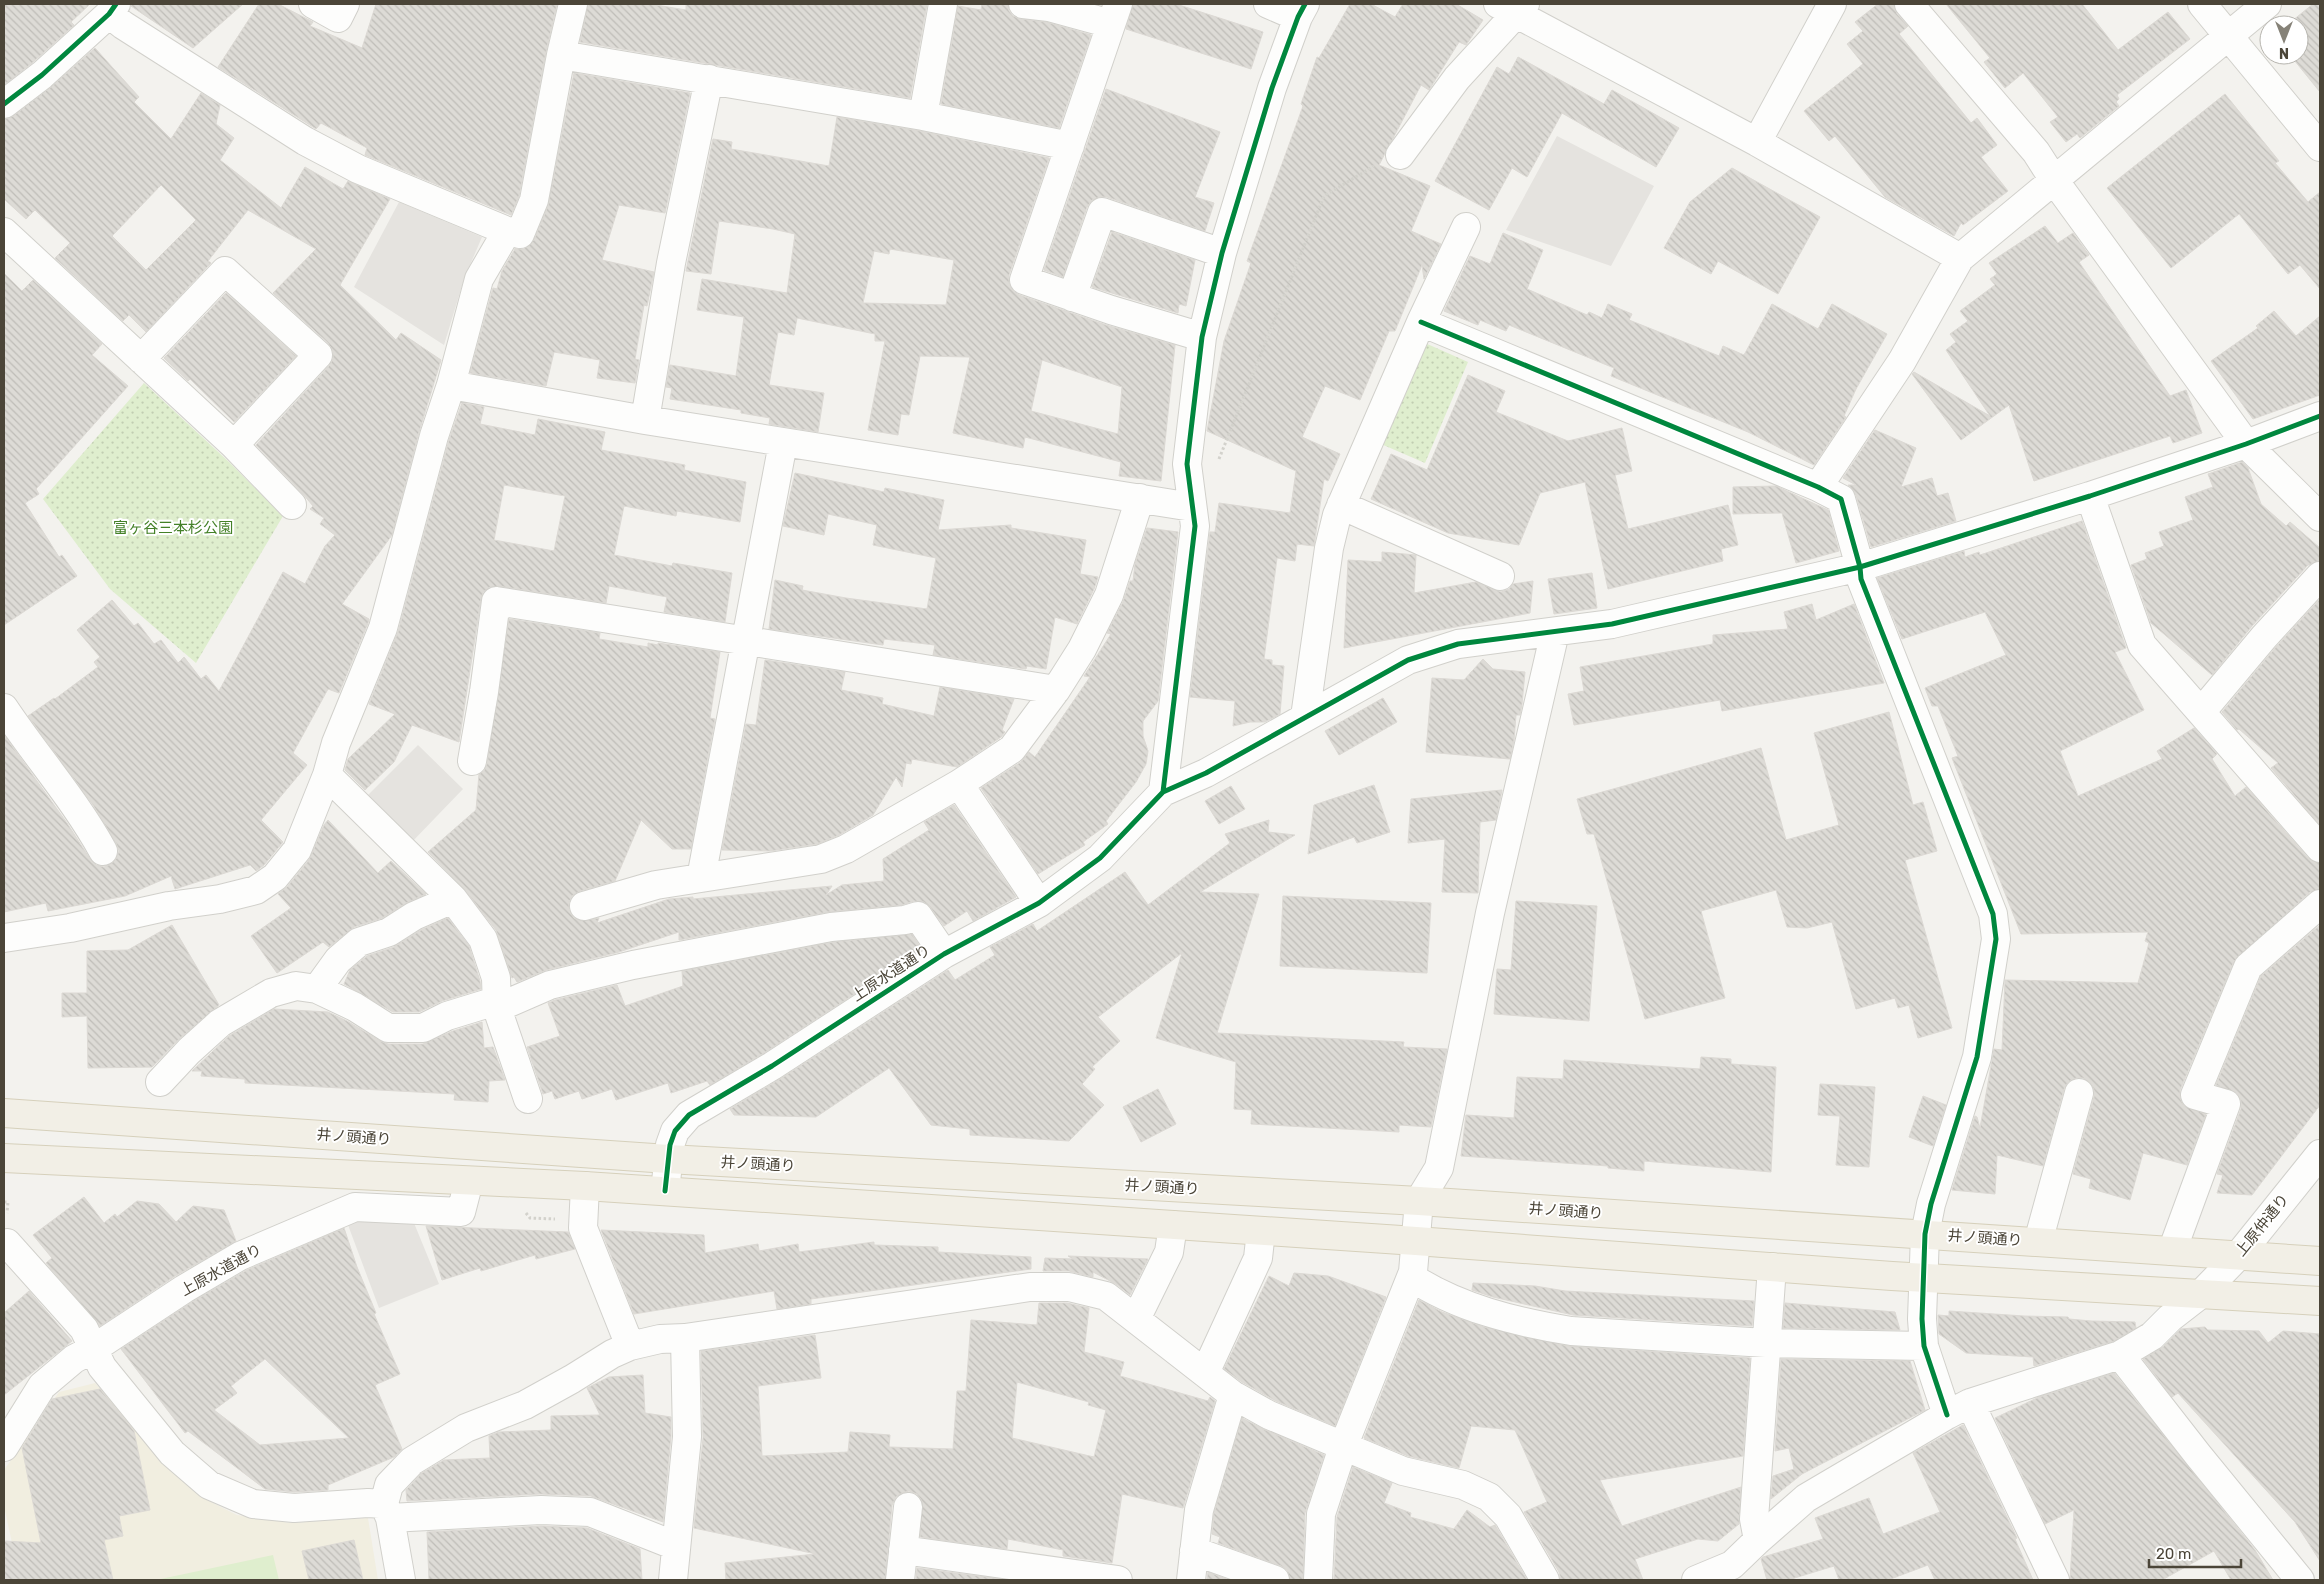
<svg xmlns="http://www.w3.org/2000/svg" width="2324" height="1584" viewBox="0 0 2324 1584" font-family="Rubik,'Noto Sans JP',sans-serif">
<defs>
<pattern id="park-dots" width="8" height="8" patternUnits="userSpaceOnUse" patternTransform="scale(1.25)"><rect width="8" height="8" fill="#dfeece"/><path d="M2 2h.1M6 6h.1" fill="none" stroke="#c1cdb2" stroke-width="1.8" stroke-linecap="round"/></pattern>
<pattern id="building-back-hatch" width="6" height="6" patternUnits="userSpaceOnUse" patternTransform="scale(1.25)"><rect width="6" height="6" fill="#dddbd6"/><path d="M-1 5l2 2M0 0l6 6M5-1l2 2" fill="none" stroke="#bfbdb8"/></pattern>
</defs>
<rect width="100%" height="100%" fill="#f3f2ee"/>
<!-- education -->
<path fill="#f1eee0" d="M95,1383L140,1431L178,1477L211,1502L237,1515L291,1523L368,1518L378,1580H20L4,1506V1470L59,1392Z"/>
<!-- grass -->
<path fill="#dfeece" d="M273,1555L279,1580H156Z"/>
<!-- park -->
<path fill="url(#park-dots)" d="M1425,343L1468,362L1425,463L1381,444Z
M144,383L229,462L283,516L196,663L110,589L43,499Z"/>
<!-- parking -->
<path fill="#e5e3df" d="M1557,136L1654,186L1611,266L1506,230Z
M399,202L482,237L464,279L444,345L354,287Z
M418,745L463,789L410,844L364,799Z
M363,1219L414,1223L439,1284L379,1308L348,1225Z"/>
<!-- building -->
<path fill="url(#building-back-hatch)" stroke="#dcd9d4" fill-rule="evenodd" d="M4,4H90L71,22L74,25L32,63L4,85Z
M131,4H243L193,48L131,6Z
M259,4H278L313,22L310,26L362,48L376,4H557L546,52L519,196L511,215L365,155L367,148L321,123L316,129L313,127L218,67Z
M588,4H650L686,10V4H927L910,98L580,42Z
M982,4H1008L1009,11L1013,16L1021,19L1046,22L1091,35L1059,128L941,104L958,6L981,10Z
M1133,4H1176L1263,32L1251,69L1126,29Z
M1350,4H1371L1395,17L1403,4H1456L1483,20L1466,45L1459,42L1429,90L1421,85L1379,165L1430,186L1411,231L1441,244L1424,279L1422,265L1395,331H1389L1360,400L1325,386L1302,437L1340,454L1328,481L1324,479L1314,546L1297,544L1295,561L1277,558L1264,659L1272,660V665L1284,666L1280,714L1265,722H1250L1233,726L1235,701L1190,697L1210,532H1215L1219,503L1290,513L1296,471L1207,431L1224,341L1251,263L1247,261L1303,106L1301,104L1317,57L1319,58Z
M1878,4H1894L1897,14L1908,26L1899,34L1971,123L1977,118L1997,145L1981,157L2008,191L1963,225L1961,223L1954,236L1885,197L1835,136L1829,141L1804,111L1863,64L1847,44L1863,31L1855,22Z
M1946,4H2082L2118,50L2168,12L2190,39L2117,95L2119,99L2116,102L2119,106L2080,138L2077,134L2066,142L2050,122L2058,117L2023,73L2005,88L1984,62L1990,58Z
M2313,4H2320V92L2290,55H2299V25H2287Z
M95,48L139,97L134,102L171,139L201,93L220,105L216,124L234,138L220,160L281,208L305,167L343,189L348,181L390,199L340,285L396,340L401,333L441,360L419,432L392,535L342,604L369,619L368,623L339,693L328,689L293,753L307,765L261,820L283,842L264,865L256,871L250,865L175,889L171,876L125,896L48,911L46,903L4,912V735L67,823L90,859L96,865L104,867L111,864L116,859L119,851L116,843L93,805L28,716L54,698L55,699L98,667L94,662L100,657L77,630L112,600L134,626L138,623L154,644L161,640L178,663L184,657L201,679L206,675L219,691L283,572L305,584L325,546L335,535L320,524L324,518L310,509L313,506L303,494L256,445L329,366L333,359V351L328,343L273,293L316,249L248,210L208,261L211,263L146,332L129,315L123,321L55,258L70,243L35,210L26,219L4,199V119L13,116L51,87ZM161,185L196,220L146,270L112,236Z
M1518,57L1604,104L1612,90L1679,128L1656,167L1562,113L1527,177L1512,168L1489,210L1435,181L1497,67L1509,74Z
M574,73L690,93L665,213L619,205L602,260L654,272L647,306L644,305L635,359L639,360L635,383L597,378L600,360L554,352L546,386L470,373L493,288L497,289L502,271L515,249H524L534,240L548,206Z
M1106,89L1220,132L1195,197L1214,203L1205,231L1107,197H1100L1092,200L1087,207L1063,277L1044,270Z
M2225,94L2279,161L2275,163L2308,202L2320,192V289L2300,265L2288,274L2239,214L2171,268L2107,188Z
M837,117L920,131L1049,158L1009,275V283L1013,291L1019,295L1106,325L1175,345L1161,481L1119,476L1121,462L1025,437L1023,448L953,433L970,357L920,356L909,415L901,414L898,435L868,430L885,341H875V334L797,318L794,335L778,332L769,385L824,393L818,432L769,424L770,418L741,413V410L670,399L672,388L666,387L670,365L736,376L744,317L697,310L702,279L787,293L795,234L773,229L719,221L711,274L686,271L713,139L732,142L731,149L829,166ZM890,249L954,260L946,305L863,303L874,251L889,254ZM1042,360L1122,387L1118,434L1031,411Z
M1732,168L1820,217L1778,294L1718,261L1711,274L1664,248L1690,202Z
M2045,226L2058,243L2073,233L2089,255L2079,262L2170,396L2186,390L2202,433L2173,443L2170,436L2034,481L2009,405L1961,440L1912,374L1914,372L1990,416L1946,350L1956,342L1950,334L1968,321L1960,311L1995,285L1990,279L1997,274L1989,263Z
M1112,232L1195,260L1186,306L1179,304L1178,313L1092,287Z
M1503,233L1543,250L1527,289L1587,315L1589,312L1602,318L1608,304L1632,314L1629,320L1719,356L1723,346L1744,355L1772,304L1818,329L1832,304L1887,334L1856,389L1844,416L1846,417L1814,465L1748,432L1611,376L1614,368L1509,325L1506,331L1480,320L1478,325L1444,311L1470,256L1490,264Z
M4,273L22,291L33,280L102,344L92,355L128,386L36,489L39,494L25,503L59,557L62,555L77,576L4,625Z
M226,293L296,356L234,422L190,379L188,381L164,358Z
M2274,311L2296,336L2320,316V395L2253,419L2211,361L2258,328L2256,326Z
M1468,375L1505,391L1496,412L1568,441L1622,428L1632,471L1615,475L1628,529L1728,505L1738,545L1721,549L1723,561L1608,589L1585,482L1540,493L1519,545L1448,533L1371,499L1391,454L1427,470Z
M462,403L484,407L480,424L535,435L538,419L605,432L601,450L685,465L684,470L746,482L740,522L677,511L676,516L624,506L614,555L672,566L673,563L732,573L725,622L664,612L667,597L609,586L606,603L498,586L490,587L483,592L481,599L459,742L412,725L394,762L365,790L345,770L348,759L395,714L369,704L398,632L449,440ZM504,485L565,496L554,551L494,540Z
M1875,430L1916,448L1901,487L1932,478L1937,496L1948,493L1956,521L1871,547L1856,495L1848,485H1856L1843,478Z
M2242,462L2248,468L2261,504L2286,526L2290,522L2320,548V561L2308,565L2252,626L2212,675L2151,623L2131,565L2147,559L2145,553L2164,546L2159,532L2193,520L2185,497L2213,487L2208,474Z
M795,473L884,492L885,488L944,500L938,530L1011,525V528L1086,540L1080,574L1098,577L1094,589L1077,624L1055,617L1046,669L1027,666L1026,669L933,655L935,645L884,639L883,645L769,629L775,580L803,586L802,590L846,598L927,609L936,558L873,545L877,525L828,514L824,535L783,526Z
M1776,486L1828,510L1839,551L1796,563L1782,513L1733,514V487Z
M2082,521L2126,648L2115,652L2144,710L2060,751L2078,796L2162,759L2157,751L2194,728L2217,754L2212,759L2235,796L2246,787L2308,858L2320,863V889L2310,892L2234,961L2180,1090V1098L2184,1106L2206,1114L2187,1165L2143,1153L2130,1200L2089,1188L2091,1179L2073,1174L2094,1097V1090L2090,1082L2083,1078H2076L2068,1082L2064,1089L2043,1166L1997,1155L1995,1194L1952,1190L1975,1116L1977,1117L1980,1128L1994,1049L2002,1050L2005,980L2138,983L2149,943L2145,941L2148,932L2021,934L1952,758L1958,756L1938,706H1932L1925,688L2006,655L1985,612L1902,639L1877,578L1964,551L1965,557L1979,552L1980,555Z
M1147,528L1178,532L1158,701L1143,721V736L1148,751L1146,764L1136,782L1106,821L1108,824L1083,842L1085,845L1038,874L981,788L1021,762L1029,752L1035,757L1090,677L1084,676L1111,634L1107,633L1123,602L1130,581H1133L1135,564Z
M1382,552L1416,555L1414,593L1476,582L1501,592L1509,589L1513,584L1533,581L1530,613L1344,648L1348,560L1382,562Z
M1592,573L1597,608L1554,614L1548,579Z
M2320,599V825L2271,768L2278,763L2239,729L2237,730L2222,712L2276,647Z
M1812,604L1816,620L1854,604L1884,683L1722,711L1720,700L1574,725L1568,694L1584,691L1580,667L1713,644V635L1788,629L1784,612Z
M509,619L600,633L599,639L648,647V643L658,645V643L720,652L710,718L715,719L691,849H672L641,820L615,881L580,891L572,896L569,902V910L574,918L581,921L599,918L597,923L669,899L693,897V899L832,886L826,895L842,885L884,881L883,859L929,830L924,822L954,805L1016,897L973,921L967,911L944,926L930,907L924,902L914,901L902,905L828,912L679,940V932L619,952L546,970L517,982L514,977L512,978L496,930L465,890L428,852L476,810L479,774L484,771L487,764Z
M1483,659L1493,669L1525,672L1522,704L1520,715H1516L1514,740L1510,759L1426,752L1432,678L1464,680Z
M765,660L845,672L841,690L883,698L882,704L934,716L940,687L1014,699L1002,730L1005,732L1001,737L957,767L912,759L911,764L906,763L902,787L896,777L873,815L839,835L817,844L770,851L722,850L746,724L756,725Z
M1383,698L1397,722L1339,755L1325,731Z
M1889,712L1913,805L1923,802L1937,851L1905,860L1952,1028L1918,1038L1909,1005L1898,1008L1895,998L1856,1009L1832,922L1807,928L1787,927L1776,890L1701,911L1725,998L1645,1019L1594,834H1587L1577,799L1761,748L1786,840L1839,825L1814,733Z
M1374,785L1390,832L1357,843L1354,837L1308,854L1314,805Z
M1231,786L1245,809L1219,824L1205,801Z
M1502,790L1496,820L1480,822L1478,893L1442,892L1445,839L1408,843L1411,799Z
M328,820L378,873L391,861L426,894L406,903L382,918L354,927L329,947L323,942L277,973L251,936L291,908L278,894L287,887L309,860L324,825Z
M1269,820L1268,832L1295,835L1200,892L1259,894L1217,1033L1404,1042L1403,1047L1447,1049L1431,1127L1399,1125V1132L1251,1124L1252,1110L1234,1109L1236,1062L1156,1038L1182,953L1098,1017L1120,1041L1092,1067L1095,1069L1082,1084L1104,1105L1069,1141L970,1135V1129L931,1125L889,1068L816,1117L734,1115L730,1109L780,1079L948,970L955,980L995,955L990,947L1033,924L1037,931L1125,872L1148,905L1230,843L1225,834Z
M1283,896L1431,903L1427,973L1280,966Z
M1516,901L1597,906L1589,1021L1494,1014L1497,969L1511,970Z
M448,918L469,946L480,981L481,989L442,1001L419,1012H393L344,984L350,970L367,956L394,947L421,930Z
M172,925L219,1005L179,1039L152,1067L88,1068L87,1016L62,1017V993H87V951L128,950Z
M2320,925V1105L2252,1195L2217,1193L2223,1175L2217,1174L2241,1109V1101L2237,1093L2216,1085L2261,976Z
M912,934L922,950L764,1053L710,1085L707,1081L671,1093L668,1083L616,1100L612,1089L582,1099L579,1091L555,1099L552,1091L543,1094L527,1047L560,1036L548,1003L555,1000L617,985L625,1006L683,986L682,971L833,942Z
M274,1009L328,1012L347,1021L380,1041L388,1044H423L453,1031L482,1022L484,1048L493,1047L505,1080L489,1081L488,1102L454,1100L455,1094L245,1083V1079L201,1076L202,1071H192L229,1036Z
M1701,1057L1731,1059V1064L1776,1067L1771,1172L1644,1161V1171L1608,1168V1166L1461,1156L1466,1115L1514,1118L1517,1077L1563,1079L1564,1060L1700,1069Z
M1820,1084L1875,1087L1869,1167L1836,1165L1840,1116L1818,1115Z
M1158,1089L1176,1124L1141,1142L1123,1107Z
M1923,1096L1946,1105L1933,1146L1909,1137Z
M84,1197L104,1223L115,1214L117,1217L137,1201L159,1204L176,1222L193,1206L224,1210L236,1241L175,1276L100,1326L46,1263L52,1258L33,1235Z
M426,1226L568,1232L575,1249L536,1259L535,1255L481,1271L480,1268L442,1280Z
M344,1228L357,1267L376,1313L374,1314L400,1374L375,1385L402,1449L394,1457L328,1485V1490L294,1492L265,1489L188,1431L185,1433L121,1349L192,1302L247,1270ZM265,1359L349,1438L260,1445L214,1410L237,1393L231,1386Z
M601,1230L704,1235L705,1253L758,1244L759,1251L798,1244L799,1252L874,1242V1245L938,1247V1252L1031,1257V1269L811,1299V1304L777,1309L774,1291L634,1314Z
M1068,1256L1148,1259L1130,1295L1116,1284L1093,1272V1277L1069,1271H1043L1045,1258L1073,1259Z
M1294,1273L1328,1276L1386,1297L1335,1426L1276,1401L1242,1382L1224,1369L1269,1276L1289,1286Z
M1473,1283L1535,1286L1565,1291L1754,1301L1752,1326L1573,1315L1493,1297L1472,1290Z
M29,1291L72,1341L4,1395V1313Z
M1419,1300L1442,1312L1484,1327L1568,1346L1750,1358L1743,1456L1600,1480L1622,1526L1741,1487L1739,1524L1718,1541L1698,1539L1635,1559L1643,1580H1561L1559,1572L1524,1512L1547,1502L1515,1430L1471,1426L1459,1468L1408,1456L1364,1438Z
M1039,1303H1067L1089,1308L1084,1352L1124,1362L1120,1376L1208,1401L1210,1397L1215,1401L1183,1508L1122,1494L1112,1563L1063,1556V1550L1008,1539L1007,1549L920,1537L922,1501L917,1494L909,1491L902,1493L896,1497L892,1505L885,1580H726L725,1563L816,1554L694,1528L703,1438L701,1351L815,1335L821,1378L758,1386L762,1456L848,1452L850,1432L890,1435L889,1447L953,1449L957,1391H966L971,1320L1037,1325ZM1017,1382L1089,1402L1088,1405L1106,1410L1094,1457L1012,1438Z
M1785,1303L1895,1312L1900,1330L1783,1328Z
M1949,1311L2024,1316L2068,1317L2069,1319L2091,1321L2135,1322L2136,1328L2114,1341L2034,1366L2033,1357L1966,1353L1939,1334L1938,1315L1949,1316Z
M2205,1327L2208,1330L2259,1331L2268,1343L2283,1331L2320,1334V1561L2295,1522L2178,1393L2172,1397L2143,1359L2163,1347L2181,1329Z
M1781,1359L1910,1361L1925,1410L1802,1474L1771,1499L1773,1476L1794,1469L1789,1448L1775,1451Z
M2114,1373L2255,1550L2273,1580H2231L2214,1551L2162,1580H2070L2074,1510L2045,1524L1995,1418L2039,1397Z
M643,1375L645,1413L671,1417V1436L663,1522L591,1496L540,1494L407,1501L406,1490L422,1473L444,1460L490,1458L489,1436L499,1432L551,1430V1416L600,1415L587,1388L609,1377Z
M100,1389L134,1431L150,1510L119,1516L123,1536L104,1540L113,1580H4V1541L41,1543L22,1448L52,1399Z
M1242,1418L1263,1429L1324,1455L1305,1513L1303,1580H1290L1287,1570L1281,1566L1218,1543L1220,1537L1212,1534L1214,1513Z
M1963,1425L2017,1538L2015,1539L2033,1580H1935L1928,1565L1888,1580H1839L1834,1566L1788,1580H1767L1761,1559L1763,1557L1823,1539L1815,1518L1869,1498L1883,1534L1940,1512L1913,1453Z
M1353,1467L1392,1483L1384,1503L1411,1513L1410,1517L1454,1529L1467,1510L1490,1527L1495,1525L1527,1580H1334L1337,1517Z
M541,1526L587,1528L640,1549L642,1580H429L427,1532Z
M354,1540L363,1580H309L302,1551Z
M917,1568L1001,1579L916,1580Z
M1208,1572L1229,1580H1207Z"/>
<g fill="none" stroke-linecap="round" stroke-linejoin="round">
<!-- minor casing -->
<g stroke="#d1d0cb" stroke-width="30">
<path id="minor" d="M313,4L338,18L345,4
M1023,4L1049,7L1111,24
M1118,4L1024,280L1111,310L1202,337
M1268,4L1298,17
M1498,4L1757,142L1960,258
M1909,4L2036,152L2054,180L2246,444L2320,517
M2202,4L2320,147
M109,14L123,25L305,141L358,169L507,231L520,234L534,200L561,55L573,4
M561,55L923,116L1070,146
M4,104L42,75L109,14L116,4
M923,116L943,4
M1757,142L1832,4
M1400,155L1457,78L1525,4
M4,232L234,445L292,505
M1072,297L1102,212L1222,253
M1421,322L1818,487L1841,499L1860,567L1861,579L1993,914L1996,939L1977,1057L1931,1204L1925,1234L1922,1319L1924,1346L1947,1415
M141,359L225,271L318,355L234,445
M451,385L645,420L1192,507
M645,420L671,263L709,79
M1818,487L1902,361L1960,258L2267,4
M2090,496L2142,645L2320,848
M1341,505L1500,576
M4,708C36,756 75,800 103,851
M2202,711L2264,637L2320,576
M1305,717L1329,548L1337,515L1421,322L1466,227
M472,761L484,692L496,601L1056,690
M327,775L453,899L483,939L496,978L497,1008L528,1099
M959,784L1039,903
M1163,792L1195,526L1187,464L1202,337L1222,253L1272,88L1298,17L1305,4
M701,878L783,443
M584,906L656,885L821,859L846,849L959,784L1012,749L1056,690L1082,649L1109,595L1140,498
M4,938L70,928L169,906L220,899L256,890L275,877L297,850L327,775L336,743L383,628L434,436L451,385L479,279L507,231
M317,989L338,960L359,942L389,932L414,916L453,899
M160,1082L189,1051L220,1023L271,993L296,986L317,989L355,1007L388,1028H423L447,1016L486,1004L497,1008L550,985L633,965L831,927L905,920L918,916L944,954
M585,1186L583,1228L630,1346
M665,1191L670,1145L675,1131L689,1115L772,1066L944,954L1039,903L1100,858L1163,792L1206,773L1408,660L1458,644L1612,624L1860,567L2090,496L2246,444L2320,416
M2038,1242L2079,1093
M7,1243L84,1329L102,1367L172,1453L209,1485L253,1504L294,1508L368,1503L384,1504
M2172,1251L2226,1104L2195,1095L2248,967L2320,904
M1411,1277C1458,1308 1516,1322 1571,1331L1766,1343L1924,1346
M1136,1319L1169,1252L1173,1225
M2120,1355L2198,1455L2300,1580
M1205,1373L1258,1258L1261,1231
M1970,1403L2055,1580
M4,1447L42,1386L74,1359L93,1349L184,1289L240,1256L355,1207L461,1212L469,1181
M390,1518L541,1510L590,1512L676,1546
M1758,1540L1754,1519L1772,1267
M903,1550L1118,1580
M1194,1551L1275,1580
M401,1580L390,1518L384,1504L389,1485L412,1461L466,1428L525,1405L572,1379L612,1354L630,1346L660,1339L685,1338L1030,1287H1069L1106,1296L1233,1395L1269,1415L1403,1471L1463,1485L1489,1497L1508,1516L1545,1580
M673,1580L687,1437L685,1338
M900,1580L908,1507
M1191,1580L1199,1510L1233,1395
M1318,1580L1321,1514L1343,1447L1413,1272L1419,1201L1439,1168L1490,913L1555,632
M1696,1580L1732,1565L1758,1540L1806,1498L1947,1415L1970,1403L2120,1355L2152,1336L2170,1318L2201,1294L2238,1256L2320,1154"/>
</g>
<!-- major casing -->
<g stroke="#d6d0bb" stroke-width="30">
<path id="major" d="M4,1113L668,1159L1419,1201L2320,1261
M4,1158L585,1186L1416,1241L1892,1276L2320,1301"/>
</g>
<!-- path -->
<path stroke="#d3d2cc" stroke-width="3" stroke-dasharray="2.5 2.5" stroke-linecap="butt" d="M1219,459L1324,196L1374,166
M4,1202H8L7,1213
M526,1213L530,1218L555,1219"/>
<!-- minor -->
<use href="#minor" stroke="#fdfdfc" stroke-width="28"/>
<!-- major -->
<use href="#major" stroke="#f2efe6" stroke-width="28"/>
<!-- cycleway casing -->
<g stroke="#fff" stroke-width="8">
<path id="cycleway" d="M4,104L42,75L109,14L116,4
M1421,322L1818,487L1841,499L1860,567L1861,579L1993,914L1996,939L1977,1057L1931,1204L1925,1234L1922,1319L1924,1346L1947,1415
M1163,792L1195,526L1187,464L1202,337L1222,253L1272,88L1298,17L1305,4
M665,1191L670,1145L675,1131L689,1115L772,1066L944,954L1039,903L1100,858L1163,792L1206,773L1408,660L1458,644L1612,624L1860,567L2090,496L2246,444L2320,416"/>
</g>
<!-- cycleway -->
<use href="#cycleway" stroke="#00873e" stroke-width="5"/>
</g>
<g text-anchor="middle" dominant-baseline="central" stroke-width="4" stroke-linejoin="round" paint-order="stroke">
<!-- park labels -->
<g font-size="15" fill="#448128" stroke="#fff">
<text x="173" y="528">富ヶ谷三本杉公園</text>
</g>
<!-- street labels -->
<g font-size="15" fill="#4b4538" stroke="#fff">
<text transform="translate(891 973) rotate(-33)">上原水道通り</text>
<text transform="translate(354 1137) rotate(4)">井ノ頭通り</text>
<text transform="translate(758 1164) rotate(3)">井ノ頭通り</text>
<text transform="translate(1162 1187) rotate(3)">井ノ頭通り</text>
<text transform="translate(1566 1211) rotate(4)">井ノ頭通り</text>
<text transform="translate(2262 1225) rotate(-51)">上原仲通り</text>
<text transform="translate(1985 1238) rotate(4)">井ノ頭通り</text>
<text transform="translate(221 1270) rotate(-29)">上原水道通り</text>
</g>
</g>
<!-- border -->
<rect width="2324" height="1584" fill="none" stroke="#4b4538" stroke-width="10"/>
<!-- north arrow -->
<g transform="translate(2284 40) rotate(180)"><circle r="24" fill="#ffffff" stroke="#b7b5af"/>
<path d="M0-4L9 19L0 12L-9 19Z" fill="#868278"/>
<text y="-8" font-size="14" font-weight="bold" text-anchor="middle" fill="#4b4538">N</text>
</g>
<!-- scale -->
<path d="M2149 1559v8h92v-8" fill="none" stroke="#4b4538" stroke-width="2.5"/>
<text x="2156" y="1559" font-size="15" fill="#4b4538" stroke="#ffffff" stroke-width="4" paint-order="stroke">20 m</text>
</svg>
